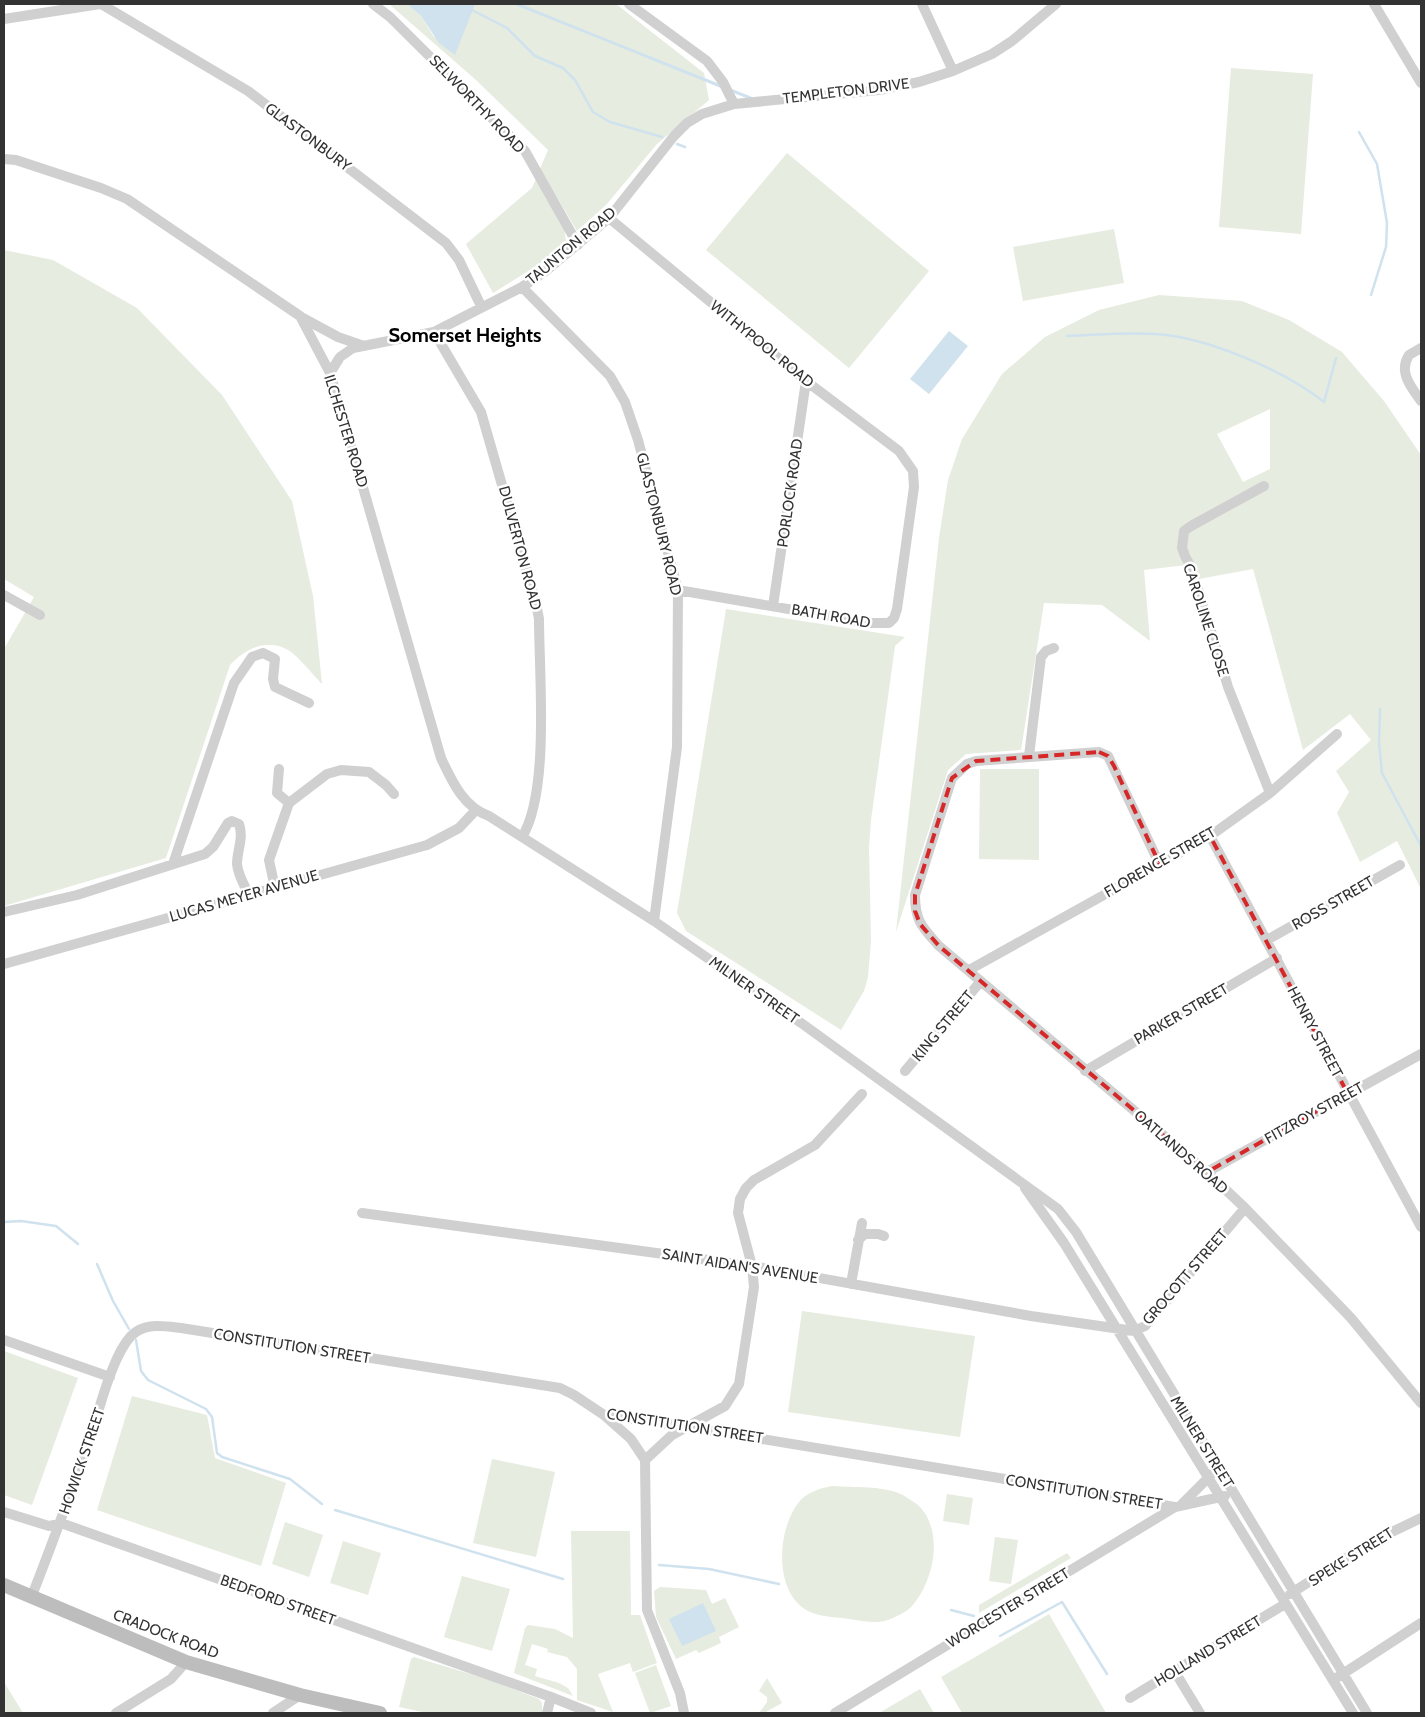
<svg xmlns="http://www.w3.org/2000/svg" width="1425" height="1717" viewBox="0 0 1425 1717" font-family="Cabin,sans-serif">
<rect width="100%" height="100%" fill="#fff"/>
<!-- green -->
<path fill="#e6ecdf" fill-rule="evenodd" d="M389,4H407L421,16L434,37L475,4H616L704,73L709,100L657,144L606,205L577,231L540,169L548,150L476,80Z
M1231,68L1313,74L1301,234L1219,227Z
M787,153L929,271L849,368L706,250Z
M536,179L564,228L566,241L541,263L493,293L466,244L532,188Z
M1114,229L1124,283L1023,301L1013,247Z
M4,250L53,260L137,308L222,395L292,501L313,596L322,684C313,675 297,654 286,649C265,638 244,650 230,665L166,858L4,906V649L34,597L4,579Z
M1159,295L1242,301L1289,320L1342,352L1384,401L1421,455V889L1397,841L1360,862L1337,813L1349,792L1336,771L1371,740L1350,714L1303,750L1253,569L1199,579L1195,564L1144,570L1150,641L1102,605L1044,603L1021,750L966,754L948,770L896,932L939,538L948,480L962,439L1002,374L1045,337L1099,310ZM1270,409V469L1243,482L1217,434Z
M726,609L905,637L895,646L871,820L869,847L871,941L868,977L864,991L841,1030L686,931L677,913Z
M980,769H1039V860L979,859Z
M802,1311L975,1336L960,1437L788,1412Z
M4,1351L78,1378L32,1505L4,1495Z
M132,1396L207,1415L215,1458L286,1483L261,1566L97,1510Z
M492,1459L555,1472L536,1557L473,1543Z
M832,1486C853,1488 883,1485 903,1495C908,1499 917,1503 921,1508C944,1535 933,1582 912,1606C908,1611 899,1615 893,1618C880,1625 863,1621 849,1619C836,1617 820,1617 808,1611C773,1592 777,1529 799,1502C806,1493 820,1488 832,1486Z
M947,1494L973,1498L969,1525L943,1521Z
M285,1522L323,1535L309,1577L272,1564Z
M571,1531H630L631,1615H640L657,1663L633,1672L630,1663L598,1674L613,1712L577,1700V1669L567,1657L547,1652L548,1649L532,1644L525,1665L537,1669L535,1676L559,1683L568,1688L573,1696L514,1673L525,1628L528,1625L555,1629L573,1638Z
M995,1537L1018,1540L1011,1584L989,1581Z
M343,1541L381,1553L368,1595L330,1583Z
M1067,1553L1071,1558L979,1613V1605Z
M462,1576L510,1589L492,1651L444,1637Z
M660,1587L706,1590L712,1604L725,1598L739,1627L719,1637L721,1643L699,1653L696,1650L676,1659L656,1617L654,1591Z
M1049,1614L1106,1713H962L941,1677Z
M414,1657L487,1679L539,1699L542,1703V1713H427L399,1707L411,1659Z
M656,1665L671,1706L650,1713L635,1673Z
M767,1678L782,1703L764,1713H759L767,1702V1697L759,1691Z
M4,1682L23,1713H4Z
M920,1689L934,1713H879Z"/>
<!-- water -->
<path fill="#cfe2ee" d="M407,4H475L455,55L439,43L421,16Z
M949,331L968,346L929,394L910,379Z
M703,1603L716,1631L682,1646L669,1619Z"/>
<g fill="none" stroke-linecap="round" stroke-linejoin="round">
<!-- stream -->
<path stroke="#cfe2ee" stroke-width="2.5" d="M516,4L721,86
M517,4L722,87
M472,10L507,28L535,56L563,68L575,80L593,112L610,122L662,137
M731,90L751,98
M732,91L750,98
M1359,132L1377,164L1387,223L1386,247L1371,295
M677,144L685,147
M1067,336C1096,335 1126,332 1155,334C1207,337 1283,370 1324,402L1336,358
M1380,709L1379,743L1382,773L1421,846
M4,1222L21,1221L56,1226L78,1244
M97,1264L113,1301L129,1329
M136,1340L141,1371L148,1380L206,1409L212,1417L217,1453L222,1457L290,1479L322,1504
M335,1510L563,1579
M659,1565L709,1569L779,1584
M951,1610L974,1616
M1000,1636L1062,1602L1107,1674"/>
<!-- minor -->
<path stroke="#d0d0d0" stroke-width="10" d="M101,4L248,91L446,243L459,260L481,306
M373,4L390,17L525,151L578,245
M629,4L707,61L723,82L734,104
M922,4L953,71
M1374,4L1421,83
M4,19L100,4
M4,159L16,160L101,188L127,199L300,316L330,373L441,758C452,781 463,807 489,816L654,921L804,1025L1058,1209L1076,1232L1367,1713
M609,218L806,381L899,451L913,471L914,487L897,609L894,618L889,623H869L678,590
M522,287L610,376L625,402L638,440L678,590L677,747L654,921
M301,317L338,337L361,345
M434,332L481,412L536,603L539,619C539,674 550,792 522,837
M1421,348L1409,355C1398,372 1411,387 1421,401
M330,373L340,357L353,348L434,332L522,287L547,270L609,218L674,136L687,123L702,114L734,104L879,90L919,82L953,71L992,54L1012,41L1056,4
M1264,486L1191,526L1184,531L1182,548L1185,556L1192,569L1228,687L1270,793
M4,595L40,615
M773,606L806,381
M1029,756L1041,657L1046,651L1054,648
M279,769L277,793L289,803
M1210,836L1421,1227
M1159,863L1108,756L1099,752L1085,753L976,761L967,764L952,778L915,895C915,921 922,927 939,946L1207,1172L1245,1208L1351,1318L1421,1403
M173,864L234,683L252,657L263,653L275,659L273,679L275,687L309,703
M275,888L269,860L289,803L327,774L341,770L369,772L386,785L394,794
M4,912L77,895L205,854L213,847L228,823L232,821L239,824C244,838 237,850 237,864C238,875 244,885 249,895
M1267,940L1400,865
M4,964L427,845L459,828L475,811
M969,970L1210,836L1270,793L1337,734
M905,1071L981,981
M1085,1071L1277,958
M1207,1172L1421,1054
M1025,1188L1064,1243L1353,1713
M362,1213L752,1266L1031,1316L1134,1331L1145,1326L1245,1208
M858,1240L865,1234H878L884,1236
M851,1284L862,1223
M4,1340L110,1377
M604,1415L631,1439L645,1460L647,1610L680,1693L684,1713
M645,1460L672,1435L725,1406L739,1384L754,1287L752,1266L738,1213L740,1199L746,1188L754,1180L815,1145L862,1094
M1182,1504L1213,1473
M4,1512L49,1526L61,1523L551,1697
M1290,1594L1371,1542L1421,1518
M31,1598C52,1545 71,1492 90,1438C99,1411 112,1356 131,1336C144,1322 164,1326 181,1328L560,1388L574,1395L604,1415L689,1427L1175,1507
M1175,1672L1200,1713
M1338,1677L1421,1623
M1130,1698L1285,1604
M116,1713L171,1679L186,1662
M273,1713L300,1695
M547,1713L551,1697L591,1713
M835,1713L1175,1507L1225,1496"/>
<!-- secondary -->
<path stroke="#bdbdbd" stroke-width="14" d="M4,1585L186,1662L300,1695L380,1713"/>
</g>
<!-- marked area -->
<path fill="none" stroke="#d62828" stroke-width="4" stroke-dasharray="10 6" stroke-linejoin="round" d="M1099,752L1108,756L1114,766L1159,863L1210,836L1348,1094L1207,1172L939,946L920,924L915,911V895L952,778L976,761Z"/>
<g text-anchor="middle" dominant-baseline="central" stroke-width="5" stroke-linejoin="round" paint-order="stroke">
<!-- street labels -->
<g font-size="15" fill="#333" stroke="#fff">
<text transform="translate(846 91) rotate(-7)">TEMPLETON DRIVE</text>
<text transform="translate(477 104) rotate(46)">SELWORTHY ROAD</text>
<text transform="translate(308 137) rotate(37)">GLASTONBURY</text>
<text transform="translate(571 246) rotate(-40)">TAUNTON ROAD</text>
<text transform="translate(762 344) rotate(39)">WITHYPOOL ROAD</text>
<text transform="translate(346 431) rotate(73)">ILCHESTER ROAD</text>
<text transform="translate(790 493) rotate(-82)">PORLOCK ROAD</text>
<text transform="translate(659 524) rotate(76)">GLASTONBURY ROAD</text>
<text transform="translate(520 548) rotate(75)">DULVERTON ROAD</text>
<text transform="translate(831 616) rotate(10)">BATH ROAD</text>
<text transform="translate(1206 620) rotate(72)">CAROLINE CLOSE</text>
<text transform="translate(1160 862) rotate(-30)">FLORENCE STREET</text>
<text transform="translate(244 896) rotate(-16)">LUCAS MEYER AVENUE</text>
<text transform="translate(1333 903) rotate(-30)">ROSS STREET</text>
<text transform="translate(754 990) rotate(35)">MILNER STREET</text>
<text transform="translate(1181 1014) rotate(-30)">PARKER STREET</text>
<text transform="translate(943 1026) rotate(-50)">KING STREET</text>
<text transform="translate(1315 1032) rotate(62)">HENRY STREET</text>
<text transform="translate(1314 1113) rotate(-29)">FITZROY STREET</text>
<text transform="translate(1181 1152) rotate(41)">OATLANDS ROAD</text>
<text transform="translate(740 1266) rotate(9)">SAINT AIDAN'S AVENUE</text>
<text transform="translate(1185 1277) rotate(-49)">GROCOTT STREET</text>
<text transform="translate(292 1346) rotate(9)">CONSTITUTION STREET</text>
<text transform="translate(685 1426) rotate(9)">CONSTITUTION STREET</text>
<text transform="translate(1202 1442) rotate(58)">MILNER STREET</text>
<text transform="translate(82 1461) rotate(-71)">HOWICK STREET</text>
<text transform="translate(1084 1492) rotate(9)">CONSTITUTION STREET</text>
<text transform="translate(1351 1557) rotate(-32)">SPEKE STREET</text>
<text transform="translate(278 1600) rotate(20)">BEDFORD STREET</text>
<text transform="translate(1008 1608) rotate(-31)">WORCESTER STREET</text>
<text transform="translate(166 1634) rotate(21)">CRADOCK ROAD</text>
<text transform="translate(1208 1651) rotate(-31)">HOLLAND STREET</text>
</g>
<!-- district labels -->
<g font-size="20" font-weight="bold" fill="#000" stroke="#fff">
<text x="465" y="335">Somerset Heights</text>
</g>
</g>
<!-- border -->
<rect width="1425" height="1717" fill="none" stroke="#333333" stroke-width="10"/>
</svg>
